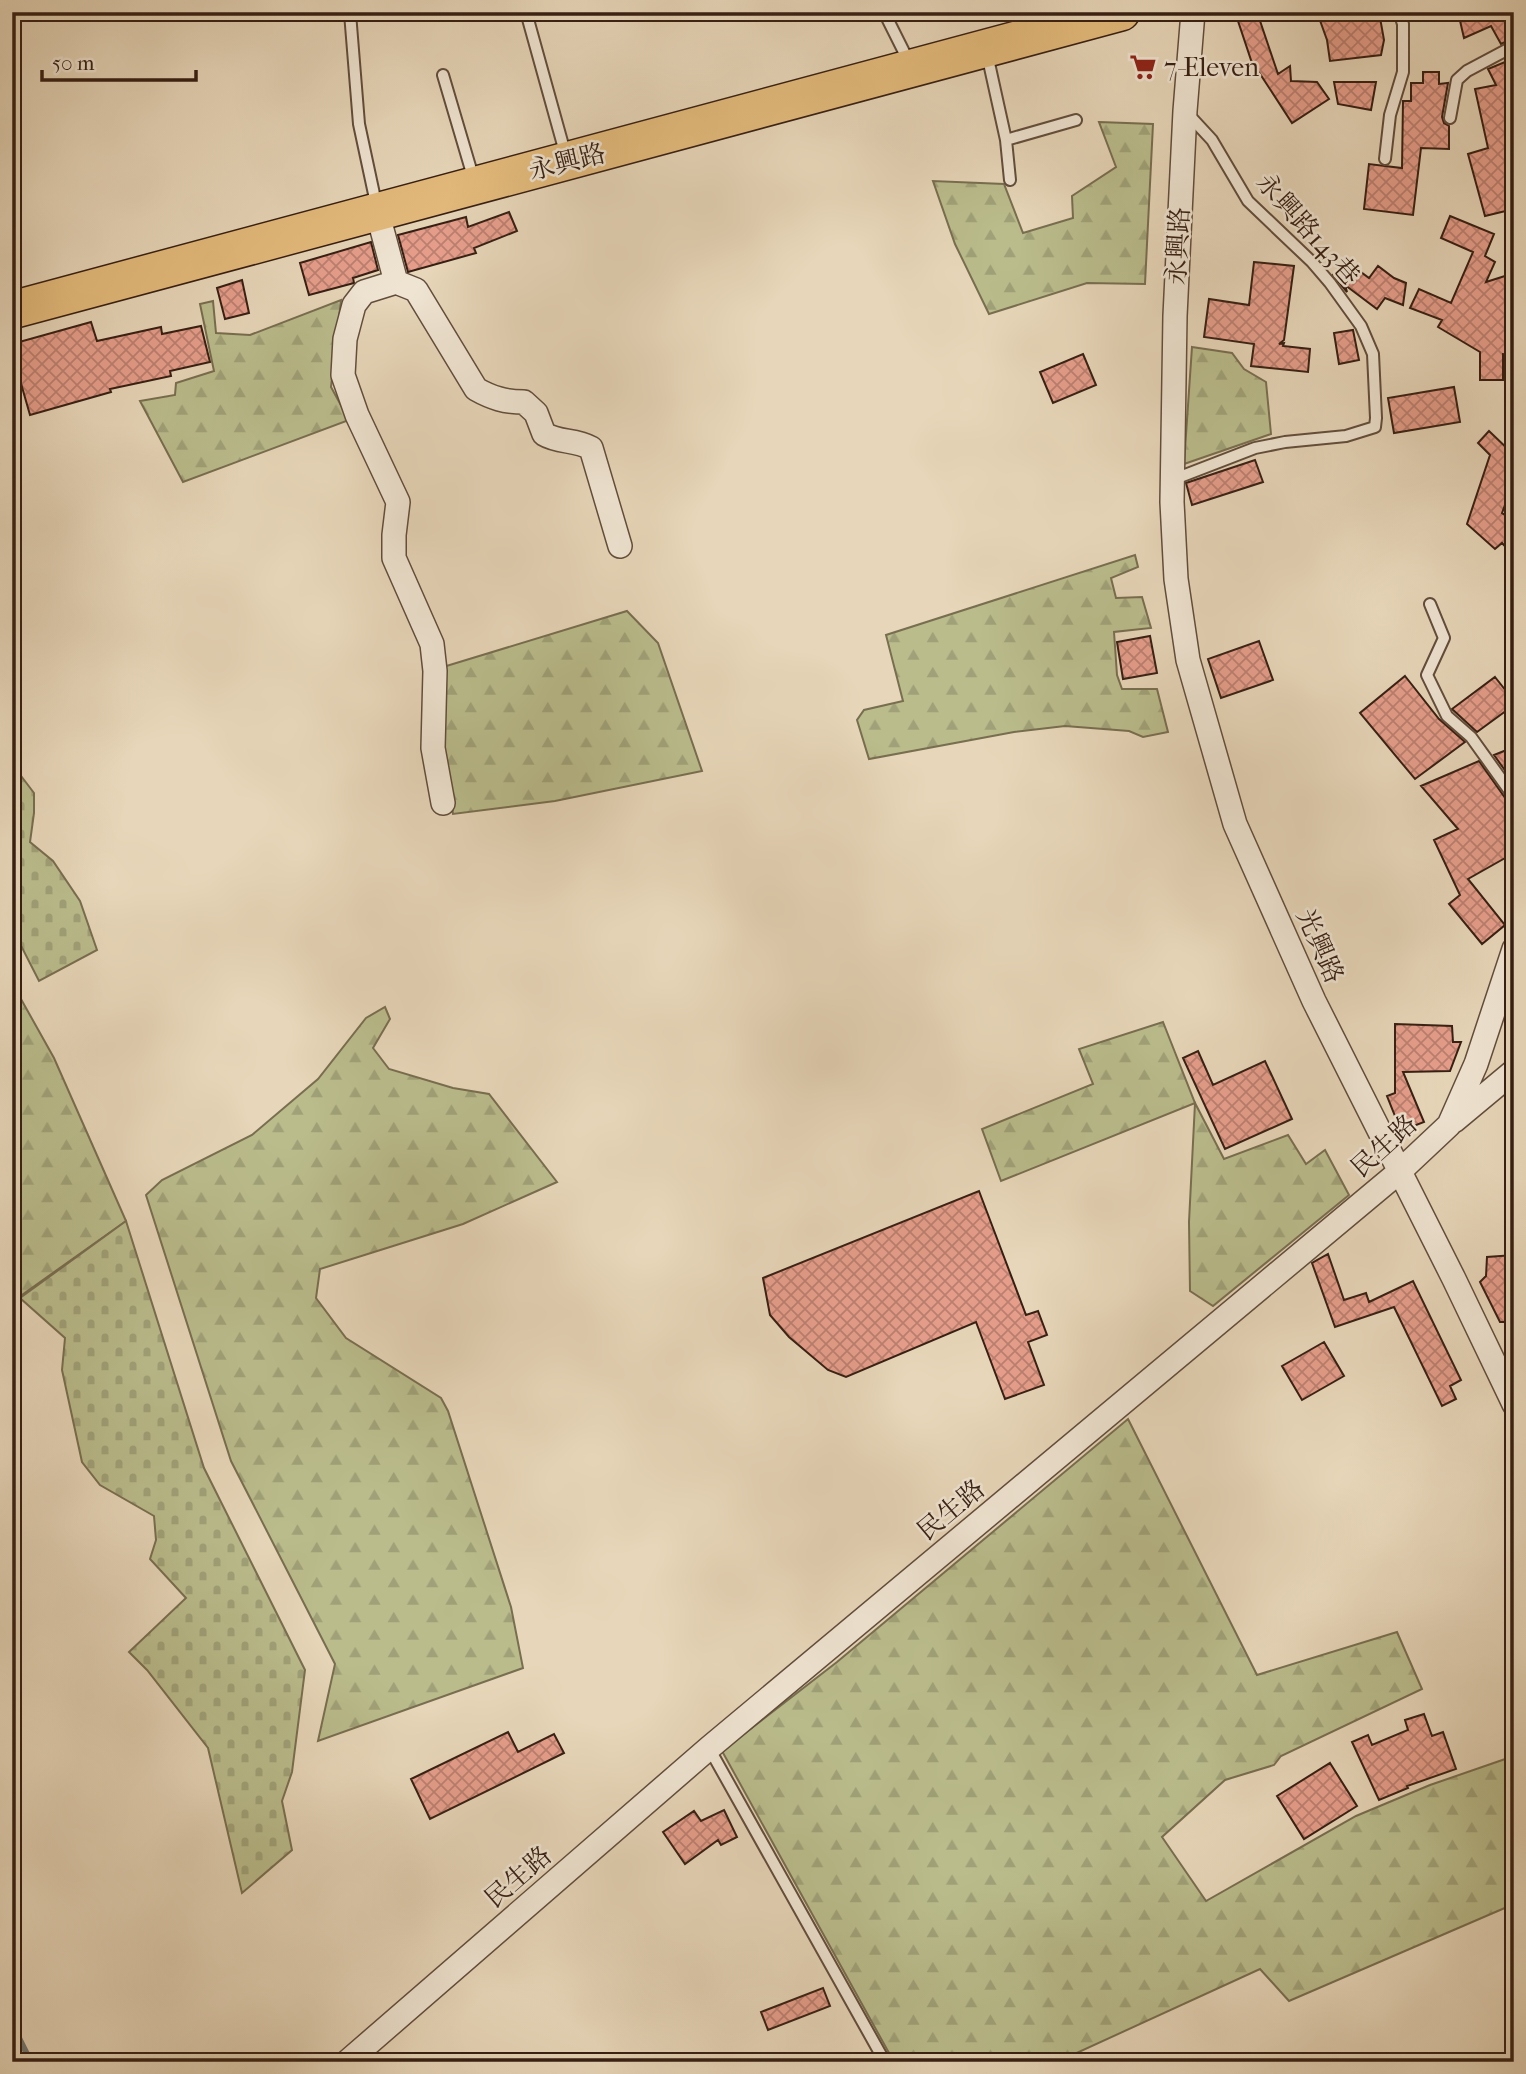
<svg xmlns="http://www.w3.org/2000/svg" width="1526" height="2074" viewBox="0 0 1526 2074" font-family="'IM FELL French Canon','Noto Serif TC',serif">
<defs>
<pattern id="forest-firs" width="22" height="20" patternUnits="userSpaceOnUse" patternTransform="scale(1.75)"><rect width="22" height="20" fill="#babc8c"/><path d="M5 1l3.5 6h-7zM16 11l3.5 6h-7z" fill="#a0a178"/></pattern>
<pattern id="cemetery-stones" width="16" height="16" patternUnits="userSpaceOnUse" patternTransform="scale(1.75)"><rect width="16" height="16" fill="#babc8c"/><path d="M2 7V4a2 2 0 0 1 4 0v3zM10 15v-3a2 2 0 0 1 4 0v3z" fill="#a0a178"/></pattern>
<pattern id="building-cross-hatch" width="8" height="8" patternUnits="userSpaceOnUse" patternTransform="scale(1.75)"><rect width="8" height="8" fill="#e69e8b"/><path d="M0 0l8 8M0 8l8-8" fill="none" stroke="#bb8070"/></pattern>
</defs>
<rect width="100%" height="100%" fill="#e7d6b9"/>
<filter id="stains"><feTurbulence type="fractalNoise" baseFrequency=".00286" numOctaves="4"/><feColorMatrix values="0 0 0 0 .2 0 0 0 0 .09 0 0 0 0 .02 0 0 0 .5 -.17"/></filter>
<radialGradient id="worn" r=".72"><stop offset=".6" stop-color="#630" stop-opacity="0"/><stop offset="1" stop-color="#630" stop-opacity=".3"/></radialGradient>
<!-- forest -->
<path fill="url(#forest-firs)" stroke="#786e50" stroke-width="2" d="M1099,122L1153,124L1145,284L1087,283L989,314L955,244L933,181L1004,184L1023,233L1073,218L1072,196L1116,167Z
M341,300L331,387L349,420L183,482L140,401L175,395L176,383L214,371L200,304L213,301L216,333L250,335Z
M1192,347L1232,353L1244,369L1266,382L1271,434L1184,464Z
M1135,555L1138,567L1111,578L1116,598L1142,597L1151,628L1114,632L1117,675L1122,689H1157L1168,732L1143,737L1129,731L1065,726L1014,732L869,759L857,720L864,710L903,701L886,635Z
M627,611L658,643L702,771L555,801L453,814L443,738V667Z
M12,983L54,1058L126,1221L12,1302Z
M385,1007L390,1019L373,1048L389,1069L453,1088L489,1094L557,1182L463,1224L320,1269L316,1298L346,1338L441,1398L448,1411L511,1607L523,1668L318,1741L335,1664L231,1461L146,1195L162,1180L252,1135L318,1079L366,1018Z
M1163,1022L1195,1103L1224,1159L1288,1135L1306,1164L1325,1150L1349,1195L1213,1306L1190,1291L1189,1222L1195,1103L1001,1181L982,1129L1093,1084L1079,1049Z
M1128,1419L1257,1675L1397,1632L1422,1689L1281,1756L1274,1765L1225,1780L1162,1837L1206,1901L1356,1816L1430,1785L1514,1756V1904L1289,2001L1260,1969L1057,2062H894L722,1751L837,1662Z"/>
<!-- cemetery -->
<path fill="url(#cemetery-stones)" stroke="#786e50" stroke-width="2" d="M12,764L34,793V813L30,842L53,861L80,901L97,950L39,981L12,928Z
M126,1221L204,1468L305,1670L292,1772L282,1801L292,1850L242,1893L208,1748L147,1670L129,1652L186,1598L150,1559L156,1540L154,1516L100,1485L82,1462L62,1370L65,1338L20,1298Z"/>
<g fill="none" stroke-linecap="round" stroke-linejoin="round">
<!-- stream -->
<path stroke="#717a75" stroke-width="6" d="M12,2024L31,2062"/>
</g>
<!-- building -->
<path fill="url(#building-cross-hatch)" stroke="#361f13" stroke-width="2" d="M1235,12H1257L1278,74L1290,66L1291,81L1317,82L1329,99L1292,123L1251,60Z
M1317,12H1379L1384,40L1381,55L1330,61L1327,40Z
M1458,12H1514V38L1501,44L1491,26L1464,38Z
M1514,55V209L1485,216L1468,154L1488,148L1475,89L1496,85L1488,69L1510,60L1509,58Z
M1423,72H1439V84L1448,83L1442,117L1444,123L1449,126V149L1421,148L1413,215L1364,209L1369,164L1402,168L1403,101H1411V83H1423Z
M1334,82H1376L1371,110L1338,104Z
M509,212L517,231L474,248L476,253L408,272L398,235L466,217L468,227Z
M1450,216L1494,234L1485,256L1495,262L1486,282L1508,275L1514,293V318L1510,319L1514,355L1503,354V380H1480V352L1438,327L1442,320L1410,308L1419,289L1451,303L1473,252L1441,238Z
M371,242L378,270L353,278L354,283L309,295L300,263Z
M1345,260L1369,278L1378,266L1394,278L1406,283L1403,305L1385,298L1377,309L1345,285L1347,292L1333,275Z
M1254,262L1294,266L1284,340L1279,344L1284,343L1283,346L1310,349L1308,372L1251,366L1254,344L1204,337L1209,299L1249,305Z
M242,280L249,313L225,319L217,288Z
M91,322L97,341L161,327L162,334L201,326L210,362L170,371L171,376L110,389L111,392L30,415L12,352V344Z
M1353,330L1359,360L1339,364L1334,333Z
M1083,354L1096,385L1053,403L1040,372Z
M1454,387L1460,422L1394,433L1388,398Z
M1489,431L1514,455V481L1502,513L1514,521V556L1502,543L1495,549L1467,524L1490,455L1478,443Z
M1255,460L1263,482L1192,505L1186,483Z
M1150,636L1157,673L1123,679L1117,642Z
M1259,641L1273,680L1221,698L1208,659Z
M1405,676L1439,719L1465,742L1415,779L1360,713Z
M1495,677L1514,701V705L1477,732L1452,709Z
M1514,747V783L1494,755Z
M1479,761L1508,802L1514,805V853L1468,879L1505,925L1482,944L1449,904L1460,895L1434,840L1458,829L1421,786Z
M1395,1024L1452,1026L1453,1042H1461L1450,1071L1403,1072L1424,1122L1401,1131L1387,1096L1395,1093Z
M1198,1051L1213,1085L1265,1061L1292,1119L1225,1149L1183,1058Z
M979,1191L1026,1315L1038,1311L1047,1335L1028,1342L1044,1385L1005,1399L976,1322L846,1377L828,1370L789,1337L770,1315L763,1278Z
M1328,1254L1344,1300L1366,1293L1369,1302L1413,1281L1461,1380L1450,1386L1456,1399L1442,1406L1394,1307L1335,1327L1312,1263Z
M1514,1255V1322H1500L1480,1282L1486,1276L1487,1257Z
M1324,1342L1344,1376L1302,1400L1282,1366Z
M1424,1714L1432,1736L1443,1732L1456,1769L1407,1786L1408,1788L1379,1800L1352,1742L1368,1735L1372,1745L1408,1730L1405,1720Z
M508,1732L518,1752L554,1734L564,1753L430,1819L411,1779Z
M1330,1763L1357,1806L1304,1839L1277,1796Z
M724,1810L737,1837L721,1845L718,1840L685,1864L663,1832L694,1811L701,1821Z
M823,1988L830,2006L768,2030L761,2012Z"/>
<g fill="none" stroke-linecap="round" stroke-linejoin="round">
<!-- service casing -->
<g stroke="#624d3c" stroke-width="14">
<path id="service" d="M526,12L566,156
M884,12L910,64
M350,13L359,124L377,208
M987,54L1006,140L1076,120
M443,75L474,180
M1450,118L1457,80L1467,71L1514,46
M1006,140L1010,180
M1385,159L1390,115L1403,72V24L1399,12
M1172,480L1255,448L1285,442L1346,436L1375,427L1376,418L1373,354L1361,326L1330,283L1312,262L1248,201L1212,140L1187,113
M1430,604L1444,638L1427,675L1447,716L1471,737L1514,797
M709,1748L885,2062"/>
</g>
<!-- minor casing -->
<g stroke="#624d3c" stroke-width="26">
<path id="minor" d="M1193,12L1185,111L1175,316L1172,502L1176,579L1188,660L1235,824L1314,1001L1454,1279L1514,1404
M377,211L396,282
M443,803L433,748L435,671L432,644L394,558V535L398,502L357,415L343,375L345,339L354,305L364,292L396,282L416,290L476,389C492,398 505,402 524,402L536,413L544,434C559,443 575,439 591,448L620,546
M1454,1121L1514,1071
M347,2062L709,1748L1399,1172L1449,1125L1476,1064L1514,949"/>
</g>
<!-- primary casing -->
<g stroke="#361f13" stroke-width="40">
<path id="primary" d="M12,310L1121,12"/>
</g>
<!-- service -->
<use href="#service" stroke="#efe4d2" stroke-width="10"/>
<!-- minor -->
<use href="#minor" stroke="#efe4d2" stroke-width="23"/>
<!-- primary -->
<use href="#primary" stroke="#e4bb7c" stroke-width="37"/>
</g>
<!-- icons -->
<defs>
<g id="supermarket-bare" transform="scale(2.1)"><path d="M-6-5.5h2.5l.6 2H6L4.5 2H-2.5L-4.4-4H-6ZM-1.5 3.2a1.3 1.3 0 1 0 .1 0ZM3 3.2a1.3 1.3 0 1 0 .1 0Z" fill="#8f2418" stroke="#efe4d2" stroke-width="2.5" paint-order="stroke"/></g>
</defs>
<g fill-rule="evenodd">
<use href="#supermarket-bare" x="1143" y="67"/>
</g>
<g text-anchor="middle" dominant-baseline="central" stroke-width="5" stroke-linejoin="round" paint-order="stroke">
<!-- poi labels -->
<g font-size="26" fill="#361f13" stroke="#efe4d2" text-anchor="start">
<text x="1164" y="67">7-Eleven</text>
</g>
<!-- street labels -->
<g font-size="26" fill="#361f13" stroke="#efe4d2">
<text transform="translate(567 162) rotate(-14)">永興路</text>
<text transform="translate(1308 229) rotate(48)">永興路143巷</text>
<text transform="translate(1178 246) rotate(-87)">永興路</text>
<text transform="translate(1320 946) rotate(66)">光興路</text>
<text transform="translate(1384 1146) rotate(-42)">民生路</text>
<text transform="translate(951 1510) rotate(-40)">民生路</text>
<text transform="translate(518 1877) rotate(-41)">民生路</text>
</g>
</g>
<!-- margin -->
<rect width="1526" height="2074" fill="none" stroke="#e7d6b9" stroke-width="42"/>
<rect x="14" y="14" width="1498" height="2046" fill="none" stroke="#361f13" stroke-width="3.5"/>
<rect x="21" y="21" width="1484" height="2032" fill="none" stroke="#361f13" stroke-width="2"/>
<!-- scale -->
<path d="M42 70v10h154v-10" fill="none" stroke="#361f13" stroke-width="3.5"/>
<text x="52" y="70" font-size="21" fill="#361f13" stroke="#efe4d2" stroke-width="5" paint-order="stroke">50 m</text>
<rect width="100%" height="100%" filter="url(#stains)"/>
<rect width="100%" height="100%" fill="url(#worn)"/>
</svg>
